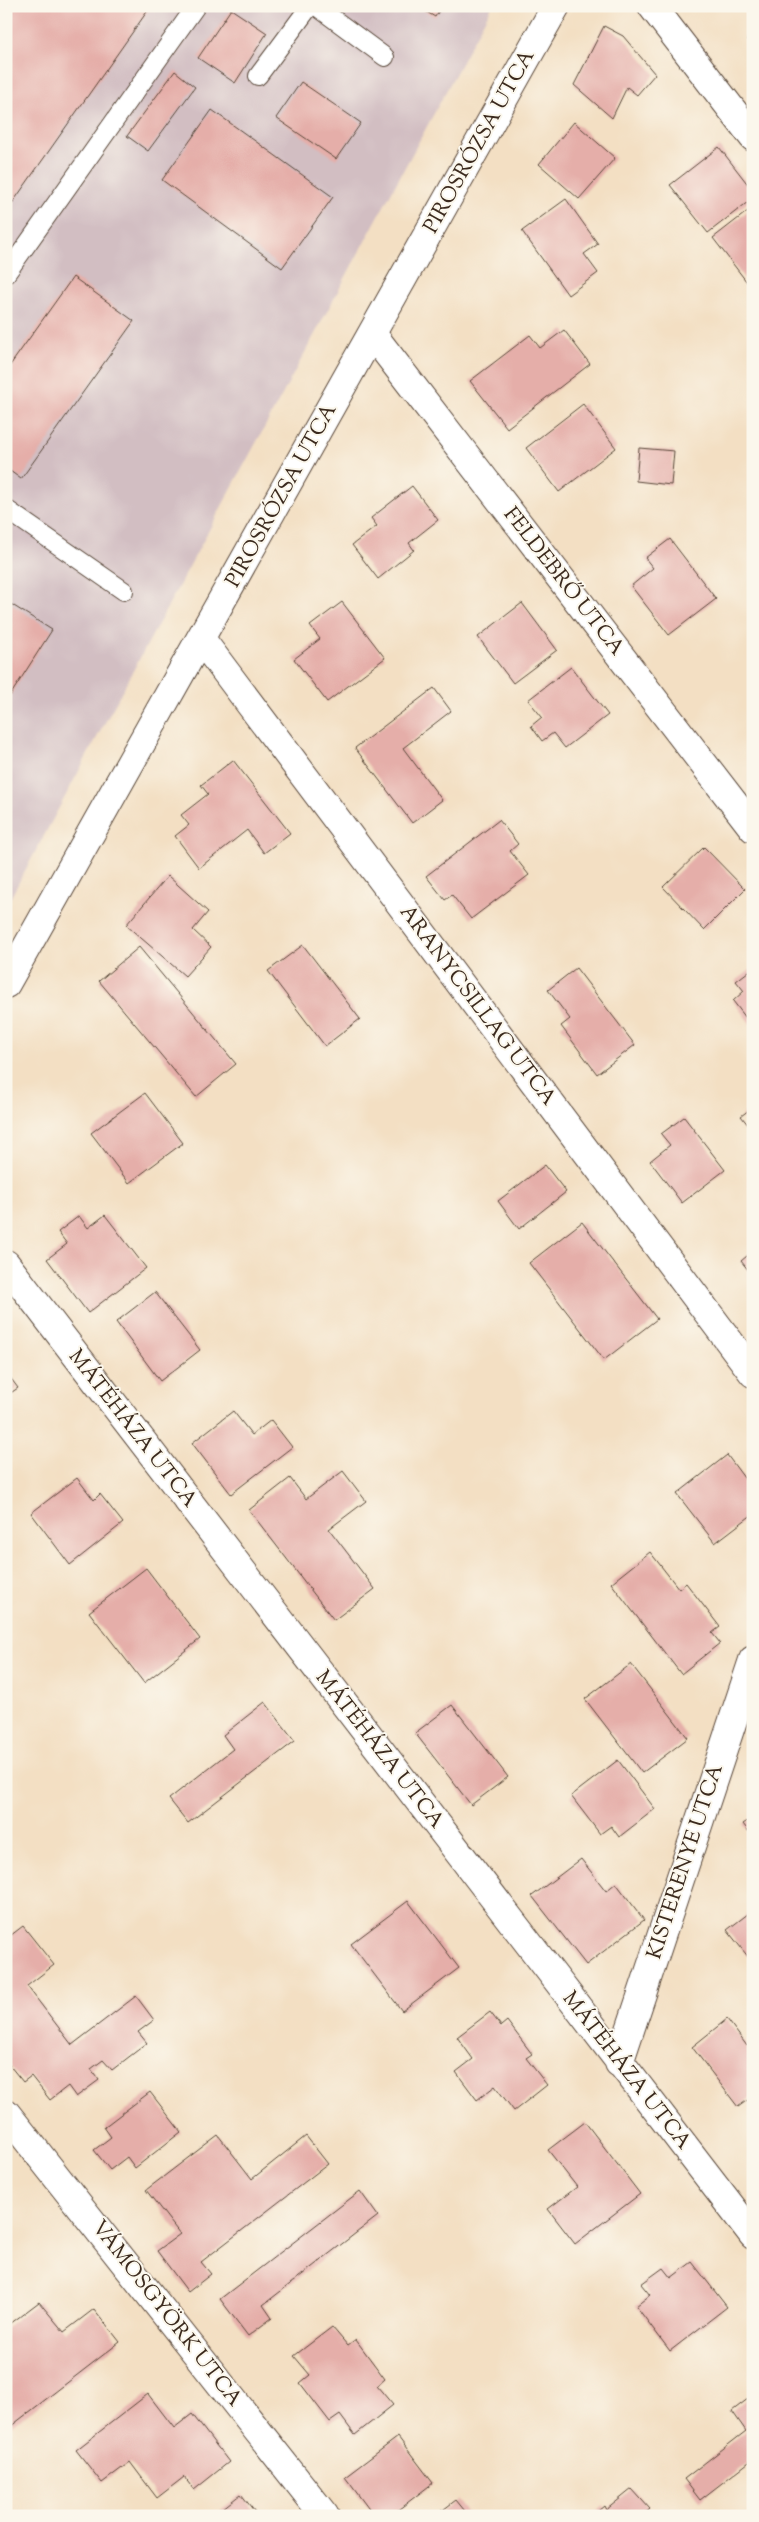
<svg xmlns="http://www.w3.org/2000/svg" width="759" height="2522" viewBox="0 0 759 2522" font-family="'Sorts Mill Goudy',serif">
<rect width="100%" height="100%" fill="#fbf7ec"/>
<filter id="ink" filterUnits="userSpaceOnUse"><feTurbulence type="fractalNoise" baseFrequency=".02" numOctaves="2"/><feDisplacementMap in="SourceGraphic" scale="10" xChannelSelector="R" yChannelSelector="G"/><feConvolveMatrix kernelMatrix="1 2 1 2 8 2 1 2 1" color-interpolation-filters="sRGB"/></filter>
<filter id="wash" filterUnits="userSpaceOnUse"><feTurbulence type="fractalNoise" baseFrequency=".0096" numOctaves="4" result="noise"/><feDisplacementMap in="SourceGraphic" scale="20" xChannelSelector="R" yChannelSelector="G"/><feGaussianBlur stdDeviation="1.12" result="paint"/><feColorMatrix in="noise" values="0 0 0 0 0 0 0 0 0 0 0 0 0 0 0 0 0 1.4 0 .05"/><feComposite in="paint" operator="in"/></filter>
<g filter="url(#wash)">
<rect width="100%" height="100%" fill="#f3dfc3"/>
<!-- industrial -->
<path fill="#d2bec2" d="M6,6H492L6,906Z"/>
<g id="blocks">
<!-- building -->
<path fill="#e5aea9" d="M6,6H151L6,212Z
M417,6H442L435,17Z
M231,9L267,33L235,83L198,58Z
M604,26L623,36L655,74L637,95L627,87L612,118L574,85Z
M753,34V48L747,38Z
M175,71L195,87L148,151L127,136Z
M301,82L361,123L336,159L276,118Z
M212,110L333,197L282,268L162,180Z
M574,122L615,158L579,199L539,164Z
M719,147L753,191V198L708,233L670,185Z
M566,199L598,244L584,254L598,273L568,295L522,231Z
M753,207V290L713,238Z
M73,277L134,321L21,479L6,468V371Z
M564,330L590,364L507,428L470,381L530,335L540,348Z
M583,404L616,448L559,492L526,448Z
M639,448L674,451L671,485L636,481Z
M412,486L438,520L409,543L414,550L378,579L352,545L377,526L371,518Z
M670,539L716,599L669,635L631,586L653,568L645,558Z
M6,601L52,630L6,702Z
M342,602L385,658L327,702L294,659L320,639L310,626Z
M522,603L557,650L513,683L478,637Z
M571,667L608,715L565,748L553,733L542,741L531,726L542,717L528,700Z
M434,688L451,711L403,748L442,800L412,823L355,748Z
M233,760L290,833L264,853L247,830L199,868L175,836L189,825L181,815L208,794L201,785Z
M499,820L518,844L510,851L529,875L471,919L452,895L445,900L426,876Z
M704,847L745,889L704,930L663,887Z
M168,876L208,912L193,930L211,947L185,976L126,925Z
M303,945L360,1019L325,1046L268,971Z
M139,947L236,1064L196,1097L99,981Z
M576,968L635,1045L597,1074L561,1026L570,1019L548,990Z
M753,968V1027L733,1001L744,991L736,981Z
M145,1093L183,1143L129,1183L91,1133Z
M753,1107V1131L741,1116Z
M684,1117L725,1170L682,1203L650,1161L670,1145L661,1134Z
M545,1165L566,1192L519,1229L498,1201Z
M105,1215L146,1268L88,1313L47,1259L67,1244L58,1232L79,1216L88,1228Z
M582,1222L657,1319L604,1360L529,1263Z
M753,1251V1276L741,1261Z
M155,1292L200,1350L160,1381L116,1322Z
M6,1372L18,1388L6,1396Z
M233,1411L252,1435L271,1420L292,1447L231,1494L192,1443Z
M727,1455L753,1490V1514L715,1543L677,1494Z
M343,1471L366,1501L329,1529L375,1589L334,1620L249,1510L290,1478L306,1499Z
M77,1478L94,1500L100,1494L123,1523L70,1565L31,1513Z
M650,1552L679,1589L686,1583L720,1627L712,1633L720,1643L681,1674L611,1583Z
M146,1568L200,1639L144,1683L89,1612Z
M631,1664L688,1738L642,1773L585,1699Z
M265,1702L295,1741L188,1823L169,1799L233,1749L223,1735Z
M452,1705L508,1777L471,1805L415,1733Z
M618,1760L655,1809L619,1837L611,1826L600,1834L571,1796Z
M753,1817V1837L743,1824Z
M581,1859L606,1891L616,1883L644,1920L586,1965L532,1896Z
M408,1901L459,1968L402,2011L351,1944Z
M753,1910V1963L727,1930Z
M23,1926L54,1965L27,1986L72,2045L136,1996L154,2020L138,2032L147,2043L112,2070L103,2060L91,2069L99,2080L76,2097L68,2086L50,2100L31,2076L23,2082L6,2061V1939Z
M490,2012L501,2026L507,2021L532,2054L526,2058L547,2085L514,2111L495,2086L477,2100L456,2072L473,2059L457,2037Z
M727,2019L747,2046L753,2041V2096L738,2107L692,2047Z
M150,2092L181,2132L135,2168L127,2157L110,2170L94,2150L111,2137L104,2127Z
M585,2122L640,2194L575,2244L548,2209L577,2187L548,2150Z
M218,2135L252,2179L306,2136L328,2164L201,2262L211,2274L188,2292L157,2251L180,2234L146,2190Z
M360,2191L378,2216L263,2305L272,2318L248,2336L220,2299Z
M692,2262L727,2307L670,2351L636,2306L650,2295L641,2284L663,2268L671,2278Z
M39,2302L64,2332L94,2309L120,2342L6,2430V2327Z
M332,2327L348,2346L356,2340L385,2379L377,2386L393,2405L355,2435L340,2415L330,2422L300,2383L310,2375L294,2356Z
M148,2394L174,2428L192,2414L229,2462L194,2490L184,2477L157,2498L130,2462L102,2483L76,2450Z
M753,2395V2459L700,2500L684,2479L746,2431L732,2411Z
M398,2437L433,2483L390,2516H374L345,2477Z
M632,2489L650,2509L642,2516H592L604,2506L606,2510Z
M241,2494L258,2516H213Z
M456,2500L469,2516H435Z"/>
</g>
</g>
<g filter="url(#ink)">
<use href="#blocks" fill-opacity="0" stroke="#574537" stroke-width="1"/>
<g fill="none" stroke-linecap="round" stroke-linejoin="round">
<!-- service casing -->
<g stroke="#574537" stroke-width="20">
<path id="service" d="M316,6L385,57
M258,76L310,6
M6,274L196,6
M6,509L124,591"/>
</g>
<!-- minor casing -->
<g stroke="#574537" stroke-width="30">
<path id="minor" d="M652,6L753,137
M373,335L753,828
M201,639L753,1373
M6,984L556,6
M6,1264L753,2235
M619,2063L753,1660
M6,2113L325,2516"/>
</g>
<!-- service -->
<use href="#service" stroke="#fff" stroke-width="18"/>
<!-- minor -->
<use href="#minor" stroke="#fff" stroke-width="28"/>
</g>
</g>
<g text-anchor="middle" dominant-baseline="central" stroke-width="4" stroke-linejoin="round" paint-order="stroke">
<!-- street labels -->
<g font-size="21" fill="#3b2a1e" stroke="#fbf7ec">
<text transform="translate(480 142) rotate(-61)">PIROSRÓZSA UTCA</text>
<text transform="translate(282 496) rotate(-61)">PIROSRÓZSA UTCA</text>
<text transform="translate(563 582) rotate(52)">FELDEBRŐ UTCA</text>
<text transform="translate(477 1006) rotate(53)">ARANYCSILLAG UTCA</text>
<text transform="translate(132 1429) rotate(52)">MÁTÉHÁZA UTCA</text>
<text transform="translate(379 1750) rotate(52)">MÁTÉHÁZA UTCA</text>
<text transform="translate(686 1862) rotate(-72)">KISTERENYE UTCA</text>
<text transform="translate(626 2071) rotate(52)">MÁTÉHÁZA UTCA</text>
<text transform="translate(166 2314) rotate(52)">VÁMOSGYÖRK UTCA</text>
</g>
</g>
<!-- margin -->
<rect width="759" height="2522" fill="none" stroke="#fbf7ec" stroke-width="25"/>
</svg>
